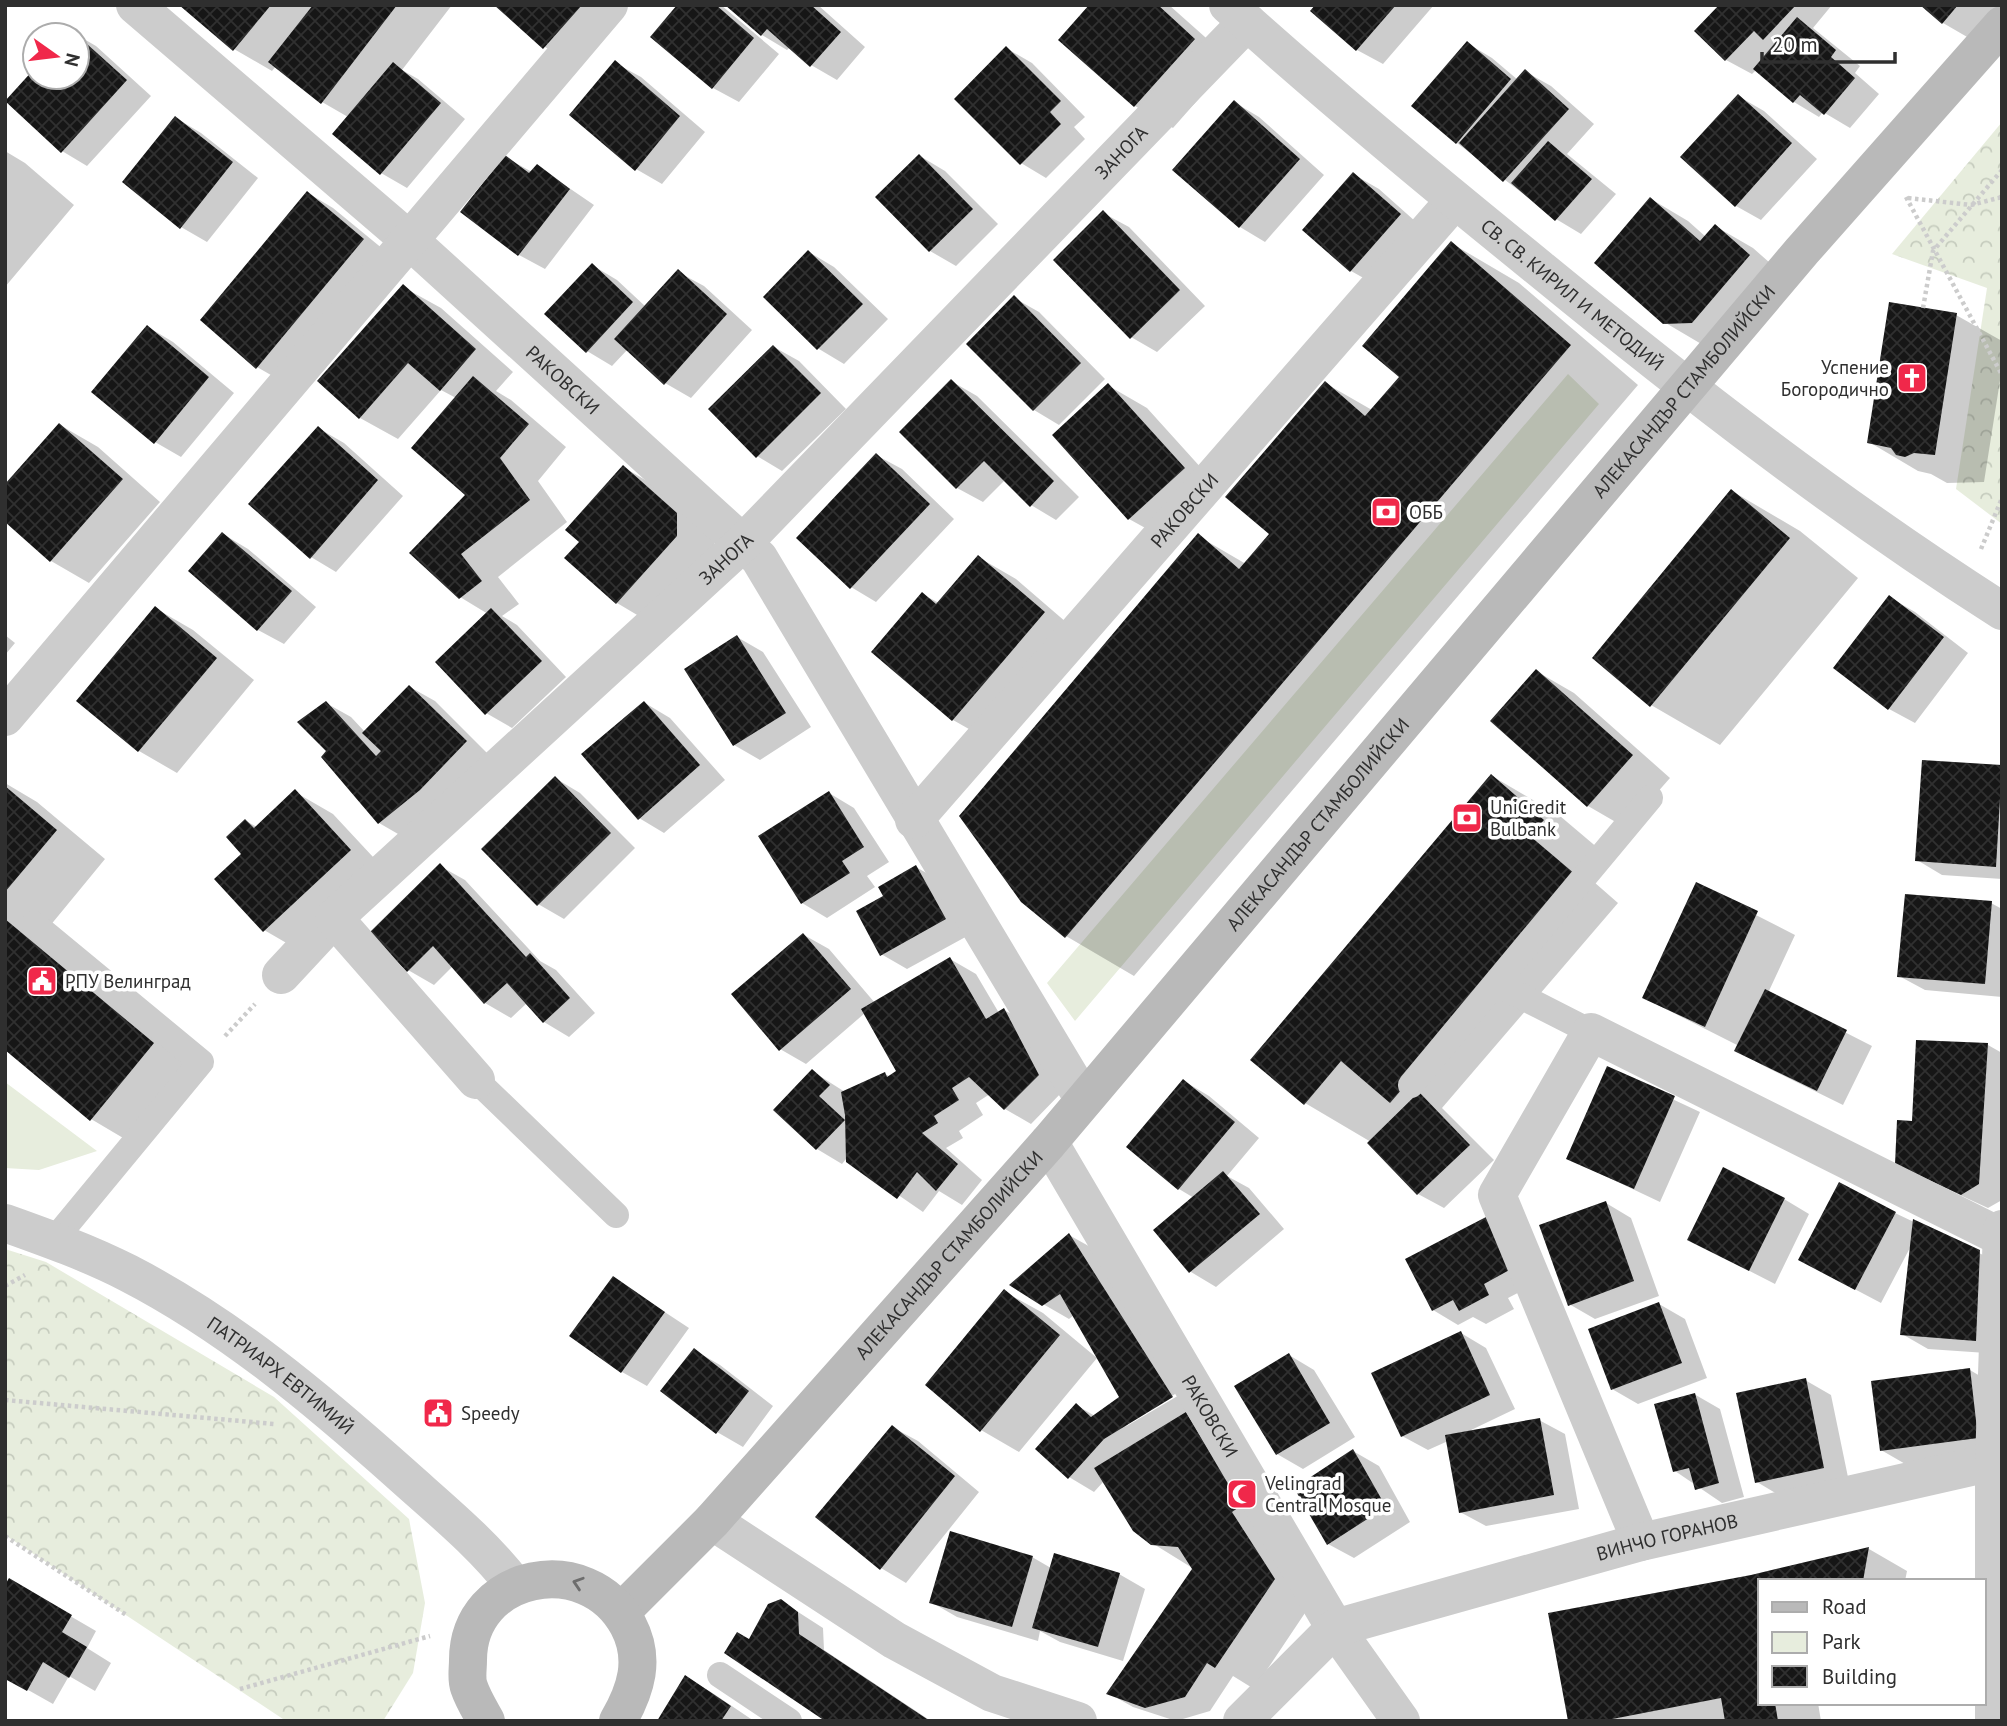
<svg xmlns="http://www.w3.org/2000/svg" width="2007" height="1726" viewBox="0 0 2007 1726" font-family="'PT Sans',sans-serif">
<defs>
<pattern id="forest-crowns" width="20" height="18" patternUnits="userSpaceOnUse" patternTransform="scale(1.75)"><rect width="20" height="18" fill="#e7eddd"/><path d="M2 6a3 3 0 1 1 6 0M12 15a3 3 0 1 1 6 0" fill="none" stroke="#c6ccbe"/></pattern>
<pattern id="building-cross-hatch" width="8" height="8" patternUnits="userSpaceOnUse" patternTransform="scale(1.75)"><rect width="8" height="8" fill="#161616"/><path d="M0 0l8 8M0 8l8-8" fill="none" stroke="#303030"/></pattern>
</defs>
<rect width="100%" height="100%" fill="#fff"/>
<!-- green -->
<path fill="#e7eddd" d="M1568,374L1599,404L1075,1021L1047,983Z
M5,1082L97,1151L39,1170L5,1168Z"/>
<!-- forest -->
<path fill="url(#forest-crowns)" d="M2002,122V524L1956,489L1987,288L1892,254Z
M5,1249L46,1262L274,1397L409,1519L425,1603L413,1673L383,1721H286L5,1535Z"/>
<!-- shadow -->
<path fill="#0003" fill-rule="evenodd" d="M181,5H452L402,70L418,79L465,119L407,188L381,173L348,117L322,102L276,66L272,71L234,49Z
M497,5H607L570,62L545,47Z
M679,5H721L779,54L739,102L713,88L653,37Z
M727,5H818L865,47L837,80L811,65L790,47L787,50L762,35Z
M1092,5H1169L1232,61L1173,128L1135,106L1061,40Z
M1318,5H1434L1383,64L1357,50L1313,11Z
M1721,5H1832L1813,28L1860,66L1855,73L1879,94L1850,128L1823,112L1819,117L1794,102L1756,70L1752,74L1726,60Z
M1923,5H2002V20L1981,45L1943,23Z
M77,35L96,46L151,96L87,166L62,151L7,101L35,71V77H77Z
M1467,43L1492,58L1518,80L1526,72L1551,86L1594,124L1567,154L1616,194L1581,234L1556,219L1457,143Z
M1006,48L1032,63L1085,117L1074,127L1085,139L1046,178L1021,163Z
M615,63L641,77L705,132L662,184L636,169Z
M1738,96L1764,111L1817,159L1761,220L1736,206Z
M1234,102L1259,117L1324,175L1265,242L1240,227Z
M176,118L201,133L258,178L207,242L181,227L125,182Z
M5,151L25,163L74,205L5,287Z
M920,156L945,171L998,224L956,266L930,251L878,197Z
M505,157L532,172L537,166L594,205L545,269L519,255L463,212Z
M1353,174L1379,189L1425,230L1376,285L1351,271Z
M308,193L333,208L389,254L283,382L257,367Z
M1651,199L1688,221L1706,237L1715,226L1753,248L1787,278L1703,345L1664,322Z
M1103,213L1129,227L1205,306L1157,352L1131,337Z
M1451,243L1519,283L1638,385L1134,976L1066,936L1198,536L1246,564L1271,534L1325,383L1372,410L1401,377Z
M809,252L834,267L888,319L844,364L819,349L765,297Z
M592,265L617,280L646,307L678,272L704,286L752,330L691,398L665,383L628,349L612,366L587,351Z
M403,287L441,308L513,372L496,391L511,400L566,447L538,481L567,522L498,577L519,604L502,616L517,625L566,677L512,728L486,713L488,614L460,597L412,553L467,495L456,398L441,390L398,439L360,418Z
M1014,298L1039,312L1105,379L1059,425L1034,410Z
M1956,315L2002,341V368L1984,482L1947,483L1931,474L1918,471L1869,442Z
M148,327L173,342L234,393L181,457L155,442Z
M774,347L799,361L846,409L782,471L757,456Z
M951,381L977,396L1079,497L1056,520L1031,505L1005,480L983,502L957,488L902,432Z
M1109,386L1147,408L1222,491L1167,540L1129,519Z
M60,425L98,447L160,502L89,583L51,561L5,520Z
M318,428L344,443L403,496L336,572L311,557Z
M876,455L902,469L954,519L876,602L851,587Z
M623,467L661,489L714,537L715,558L654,625L617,603L581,542Z
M1732,491L1800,531L1858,578L1720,745L1651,705Z
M223,534L248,549L316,607L284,644L258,630L191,571Z
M978,557L1016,579L1081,635L990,741L953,720L922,594L939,603Z
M1889,597L1915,612L1968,653L1915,723L1889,709L1835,668Z
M155,608L193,630L254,680L177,773L139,751L78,701Z
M5,635L15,643L5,655Z
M737,637L763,652L811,727L760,760L734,745Z
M1536,671L1574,693L1670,778L1626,828L1588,806L1493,721Z
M410,687L435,701L491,757L405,838L379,823L326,703L351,717L365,732Z
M645,703L670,718L725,780L664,833L639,818Z
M2002,767V879L1942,875L1917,860Z
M1492,776L1560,816L1612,860L1594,882L1618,903L1442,1108L1494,1160L1444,1208L1418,1194L1371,1142L1305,1103Z
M555,778L580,793L635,848L564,919L538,904Z
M5,783L37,802L105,859L40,938L202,1073L140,1148L91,1119L5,1048Z
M295,792L333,814L387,872L302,952L264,930L244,854L246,821L257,827Z
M829,793L854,808L889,862L867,876L875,887L827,918L802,903Z
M440,866L465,880L540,961L556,970L595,1013L569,1037L544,1022L527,1003L511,1018L485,1003L453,966L434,985L408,970Z
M916,867L942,882L971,934L907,969L881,954L885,897Z
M1697,885L1795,935L1768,993L1872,1046L1843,1105L1762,1065L1736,1050L1739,1046L1644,998Z
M1991,903L2002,909V997L1925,990L1899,976Z
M804,935L829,949L875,1003L950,959L976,974L999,1013L1004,1010L1030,1024L1064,1090L1031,1124L1005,1109L990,1094L976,1103L983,1115L959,1131L963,1138L946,1148L982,1180L962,1205L939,1191L923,1212L846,1159L842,1164L817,1149L812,1071L845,1092L885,1074L891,1077L898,1072L865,1013L806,1064L780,1049Z
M1988,1045L2002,1053V1200L1988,1208L1923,1178L1914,1123Z
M1608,1069L1700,1112L1660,1202L1569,1159Z
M1184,1081L1209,1096L1259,1138L1227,1176L1249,1188L1284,1229L1216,1287L1191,1272L1156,1231L1194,1198L1179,1189Z
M1784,1199L1809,1214L1775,1284L1689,1240Z
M1606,1203L1631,1218L1659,1296L1595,1319L1569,1304Z
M1895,1213L2002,1264L2001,1354L1928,1349L1902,1334L1912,1244L1881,1303L1826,1274Z
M1486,1219L1537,1283L1508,1298L1514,1309L1486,1324L1473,1317L1458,1325L1433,1310Z
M1069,1235L1094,1249L1313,1601L1254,1689L1233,1676L1210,1711L1176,1721L1133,1707L1108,1693L1194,1569L1152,1543L1104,1481L1094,1492L1069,1477L1076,1405L1095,1416L1122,1397L1074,1315L1069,1319L1043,1304ZM1180,1391L1181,1394L1125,1427L1131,1421Z
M613,1278L689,1328L647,1386L622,1372Z
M1005,1292L1043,1313L1097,1358L1019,1452L981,1430L927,1385Z
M1659,1304L1685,1319L1707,1378L1638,1404L1612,1389Z
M1461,1333L1486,1348L1515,1409L1469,1431L1539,1420L1565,1434L1579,1509L1486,1526L1460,1512L1448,1441L1428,1450L1402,1436Z
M694,1350L720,1365L773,1406L743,1447L717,1432Z
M1289,1355L1314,1370L1355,1437L1303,1469L1277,1454Z
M1970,1370L1995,1385L2002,1453L1907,1465L1881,1450Z
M1805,1380L1831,1395L1849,1482L1782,1497L1757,1482Z
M1694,1394L1720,1409L1744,1497L1722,1503L1675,1471Z
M892,1427L918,1441L979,1492L906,1583L881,1568Z
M1353,1451L1379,1466L1410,1522L1354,1558L1328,1544Z
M1869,1549L1907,1571L1905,1581H1760V1703H1818L1821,1721H1569L1752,1576Z
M1032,1557L1051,1568L1119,1574L1145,1589L1123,1661L1060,1642L1040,1631L1038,1641L957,1617L931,1602Z
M10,1581L96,1631L87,1648L111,1663L95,1691L69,1676L53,1704L5,1677Z
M781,1601L823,1628L824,1650L931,1721H828L750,1641Z
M685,1677L711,1692L754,1721H659Z"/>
<!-- building -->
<path fill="url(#building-cross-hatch)" d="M179,5H271L233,51Z
M313,5H397L321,104L268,62Z
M494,5H582L543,49Z
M677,5H716L754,38L712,89L650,37Z
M725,5H811L841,32L810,67L767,29L761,36Z
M1089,5H1158L1195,39L1134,107L1058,40Z
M1315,5H1396L1356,51L1310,11Z
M1719,5H1796L1763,40L1754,31L1725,61L1694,31Z
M1920,5H1958L1942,24Z
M1797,17L1836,50L1831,57L1855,78L1824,115L1800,95L1793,103L1753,69Z
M77,35L127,80L61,153L5,101L35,68V77H77Z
M1467,41L1511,79L1456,144L1411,106Z
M1006,46L1061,101L1050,112L1061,124L1020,165L954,99Z
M615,60L680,116L635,171L569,115Z
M393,62L441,103L380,175L332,134Z
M1525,69L1569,109L1503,182L1459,143Z
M1738,94L1792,143L1735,207L1680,157Z
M1234,100L1300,159L1239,228L1172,170Z
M175,116L233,162L180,229L122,182Z
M1548,141L1592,179L1555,221L1511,183Z
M919,154L973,209L929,252L875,197Z
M505,155L529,173L537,164L570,189L518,256L460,212Z
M1353,172L1401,214L1350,272L1302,230Z
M307,191L364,239L256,369L200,320Z
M1650,197L1700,241L1715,224L1750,255L1692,323L1663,324L1594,263Z
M1103,210L1180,290L1130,339L1053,260Z
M1451,241L1571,345L1065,938L1021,902L959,816L1198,533L1239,569L1269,534L1225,497L1325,381L1365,416L1399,377L1362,346Z
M808,250L863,304L817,350L763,297Z
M592,263L633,302L586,353L544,314Z
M678,269L727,314L664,385L614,339Z
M403,284L476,349L440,391L408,363L359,419L317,381Z
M1014,295L1081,363L1033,411L966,344Z
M1889,302L1957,313L1935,455L1914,453L1905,457L1896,455L1891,448L1867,443Z
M147,325L209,377L154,444L91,392Z
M773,345L821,393L756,458L708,409Z
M473,376L529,424L500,458L530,500L461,554L482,581L459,599L409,553L465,495L411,448Z
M951,379L1054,481L1030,507L984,461L956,489L899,432Z
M1108,383L1185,468L1128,520L1052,435Z
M59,423L123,479L50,562L5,522V484Z
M318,426L378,480L310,559L248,504Z
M876,453L930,504L850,589L796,538Z
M623,465L677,513V536L616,604L564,558L579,542L565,530Z
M1731,489L1790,538L1650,707L1592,658Z
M222,532L292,591L257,631L188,571Z
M978,555L1045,612L952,721L871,652L922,592L936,604Z
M1889,595L1944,637L1888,710L1833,668Z
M155,606L217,658L138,752L76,701Z
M491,608L542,661L485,715L435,662Z
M737,635L786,713L733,746L684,669Z
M1536,669L1633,755L1587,807L1490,721Z
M409,685L467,741L420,790L378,824L321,757L326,751L297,722L326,701L376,756L381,751L362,733Z
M644,701L700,765L638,820L581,754Z
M1922,760L2002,765L1996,867L1915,861Z
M1491,774L1544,820L1530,836L1582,880L1390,1103L1341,1061L1304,1105L1250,1060Z
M555,776L611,833L537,906L481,849Z
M5,786L57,830L5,892Z
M295,789L351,850L263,932L214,879L241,854L226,837L245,819L254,828Z
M829,791L864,847L842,861L850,873L801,904L758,836Z
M440,863L526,957L530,953L570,998L543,1023L507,983L484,1004L433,946L407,972L369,933Z
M916,865L946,919L880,956L856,911L883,896L878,887Z
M1696,882L1758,911L1705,1027L1642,998Z
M1905,894L1992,901L1985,984L1897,977Z
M5,919L154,1043L90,1121L5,1050Z
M803,933L851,989L779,1051L731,994Z
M950,957L986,1019L1004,1008L1039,1075L1004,1110L969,1077L952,1088L959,1100L934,1116L938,1123L922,1133L958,1164L936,1191L917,1172L897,1199L846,1162L845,1115L841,1092L885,1072L887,1077L896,1071L861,1009Z
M1765,989L1847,1030L1817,1091L1734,1051Z
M1916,1040L1988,1043L1979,1184L1961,1195L1895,1164L1897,1120L1912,1121Z
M1607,1066L1675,1096L1634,1189L1566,1159Z
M812,1069L830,1085L819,1096L845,1120L816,1150L773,1110Z
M1183,1079L1235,1122L1178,1190L1126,1147Z
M1419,1092L1470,1145L1417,1195L1367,1143Z
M1723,1167L1785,1198L1749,1271L1687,1240Z
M1223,1171L1260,1214L1189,1273L1153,1230Z
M1839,1182L1896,1212L1855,1290L1798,1260Z
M1606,1201L1634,1281L1568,1306L1539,1225Z
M1486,1217L1513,1268L1484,1284L1489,1295L1459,1311L1453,1300L1432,1311L1405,1259Z
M1913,1219L1980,1250L1976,1341L1900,1335Z
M1069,1233L1173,1397L1104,1439L1068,1479L1035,1449L1076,1403L1091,1417L1119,1397L1060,1294L1042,1306L1009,1285Z
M613,1276L665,1312L621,1373L569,1336Z
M1004,1289L1060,1335L980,1432L925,1385Z
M1659,1302L1682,1363L1611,1390L1588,1329Z
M1461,1331L1490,1395L1401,1437L1371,1373Z
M694,1348L749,1391L716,1434L660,1391Z
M1289,1353L1330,1423L1276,1455L1234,1386Z
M1970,1368L1978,1438L1880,1451L1871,1381Z
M1806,1378L1824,1468L1755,1483L1736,1393Z
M1695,1393L1719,1483L1695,1490L1689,1468L1673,1472L1654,1404Z
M1186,1412L1242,1505L1232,1512L1275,1579L1215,1668L1207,1663L1185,1697L1145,1708L1106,1694L1192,1569L1178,1547L1151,1545L1133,1531L1094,1468Z
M1540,1418L1554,1495L1459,1513L1445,1435Z
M892,1425L955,1476L880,1570L815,1517Z
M1353,1449L1386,1507L1327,1545L1294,1488Z
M950,1531L1033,1556L1012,1627L929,1603Z
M1869,1547L1863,1581H1760V1703H1775L1778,1721H1725L1721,1698L1602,1721H1568L1548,1613L1751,1575Z
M1054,1553L1120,1573L1098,1647L1032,1628Z
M9,1578L72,1615L62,1632L87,1647L69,1678L43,1662L27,1691L5,1679V1585Z
M781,1599L798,1612L799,1634L930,1721H825L724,1653L737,1632L749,1639L768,1604Z
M685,1675L731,1706L721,1721H657Z"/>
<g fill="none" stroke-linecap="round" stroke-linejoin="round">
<!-- path -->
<path stroke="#ccc" stroke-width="4.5" stroke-dasharray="3.5 3.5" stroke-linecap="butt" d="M1906,197L2002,375
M1908,198L1971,205L2002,197
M1923,308L1933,251L2002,170
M1981,549L2002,498
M225,1036L255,1004
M5,1286L25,1275
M5,1400L274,1424
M5,1536L128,1616
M240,1689L430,1636"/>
<!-- service -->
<path stroke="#ccc" stroke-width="26" d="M34,924L201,1062L54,1240
M1497,984L1591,1032
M476,1080L616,1215
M1411,1085L1650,798
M720,1675L789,1721"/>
<!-- pedestrian -->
<path stroke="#ccc" stroke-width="38" d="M712,1521L894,1640L992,1693L1078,1721"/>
<!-- minor -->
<g stroke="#ccc" stroke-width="38">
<path id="s1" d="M135,5L408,239L759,558L1084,1100"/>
<path d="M5,717L609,5"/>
<path id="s2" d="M914,820L1455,200"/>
<path d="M281,975L334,918"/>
<path id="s3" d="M476,1080L334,918L743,543L1247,22"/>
<path id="s4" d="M1049,1142L1335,1628L1401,1721"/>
<path d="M1641,1542L1497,1195L1591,1032L2001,1237"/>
<path id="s5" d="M1242,1721L1335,1628L1641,1542L2002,1460"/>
<path d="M1994,1721V1462L2002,1229"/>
</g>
<!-- tertiary -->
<g stroke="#ccc" stroke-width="38">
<path id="s6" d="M1228,5C1329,96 1434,183 1539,268C1688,390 1840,508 2002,611"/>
<path id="s7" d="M5,1223C47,1238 89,1253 128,1273C229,1325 318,1400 402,1475C441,1510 483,1544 515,1586"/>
</g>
<!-- secondary -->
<g stroke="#b9b9b9" stroke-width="38">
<path id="s8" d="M621,1612L712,1521L1049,1142L1802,251L2002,25"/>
<path d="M486,1721C480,1710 473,1699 469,1687C466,1679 468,1669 468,1660C468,1573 587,1549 628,1625C646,1659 636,1690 618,1721"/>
</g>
</g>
<!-- one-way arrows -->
<defs><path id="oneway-chevron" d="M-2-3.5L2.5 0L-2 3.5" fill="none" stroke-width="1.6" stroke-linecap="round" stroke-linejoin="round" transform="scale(1.75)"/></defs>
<use stroke="#6d6d6d" href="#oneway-chevron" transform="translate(578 1583) rotate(-162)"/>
<!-- icons -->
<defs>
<g id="church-square" transform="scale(1.575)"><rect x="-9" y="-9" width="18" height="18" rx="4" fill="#f0284a" stroke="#fff"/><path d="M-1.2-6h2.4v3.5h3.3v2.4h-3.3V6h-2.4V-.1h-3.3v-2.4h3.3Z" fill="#fff"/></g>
<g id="bank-square" transform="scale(1.575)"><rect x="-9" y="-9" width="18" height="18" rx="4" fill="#f0284a" stroke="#fff"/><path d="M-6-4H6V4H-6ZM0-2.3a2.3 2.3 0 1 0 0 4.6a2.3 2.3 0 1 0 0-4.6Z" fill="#fff"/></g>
<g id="civic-square" transform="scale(1.575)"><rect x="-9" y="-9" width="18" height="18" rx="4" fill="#f0284a" stroke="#fff"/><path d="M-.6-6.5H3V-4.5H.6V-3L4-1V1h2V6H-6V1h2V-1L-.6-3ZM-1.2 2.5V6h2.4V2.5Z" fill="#fff"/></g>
<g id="mosque-square" transform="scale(1.575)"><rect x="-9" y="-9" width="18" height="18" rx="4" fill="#f0284a" stroke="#fff"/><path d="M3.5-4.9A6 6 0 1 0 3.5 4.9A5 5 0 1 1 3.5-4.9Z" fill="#fff"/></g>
</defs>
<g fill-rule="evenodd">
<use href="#church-square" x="1912" y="378"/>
<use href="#bank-square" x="1386" y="512"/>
<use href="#bank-square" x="1467" y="818"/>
<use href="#civic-square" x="42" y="981"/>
<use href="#civic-square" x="438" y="1413"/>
<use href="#mosque-square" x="1242" y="1494"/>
</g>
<g text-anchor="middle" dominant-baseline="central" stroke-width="7" stroke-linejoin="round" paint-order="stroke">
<!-- street labels -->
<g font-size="19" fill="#2f2f2f" stroke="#fff">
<text stroke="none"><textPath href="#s3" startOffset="1314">ЗАНОГА</textPath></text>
<text stroke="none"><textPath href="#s6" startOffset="450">СВ. СВ. КИРИЛ И МЕТОДИЙ</textPath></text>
<text stroke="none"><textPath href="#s1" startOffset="569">РАКОВСКИ</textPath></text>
<text stroke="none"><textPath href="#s8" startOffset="1619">АЛЕКАСАНДЪР СТАМБОЛИЙСКИ</textPath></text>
<text stroke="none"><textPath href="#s2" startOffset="411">РАКОВСКИ</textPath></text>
<text stroke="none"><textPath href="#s3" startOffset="747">ЗАНОГА</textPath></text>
<text stroke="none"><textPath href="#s8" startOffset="1052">АЛЕКАСАНДЪР СТАМБОЛИЙСКИ</textPath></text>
<text stroke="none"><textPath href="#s8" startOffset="485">АЛЕКАСАНДЪР СТАМБОЛИЙСКИ</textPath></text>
<text stroke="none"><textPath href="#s7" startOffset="317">ПАТРИАРХ ЕВТИМИЙ</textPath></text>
<text stroke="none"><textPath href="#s4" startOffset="318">РАКОВСКИ</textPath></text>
<text stroke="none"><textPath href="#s5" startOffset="476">ВИНЧО ГОРАНОВ</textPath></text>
</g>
<!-- poi labels -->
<g font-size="19" fill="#2f2f2f" stroke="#fff" text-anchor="start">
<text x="1889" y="367" text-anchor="end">Успение<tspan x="1889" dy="22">Богородично</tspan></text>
<text x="1409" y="512">ОББ</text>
<text x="1490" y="807">UniCredit<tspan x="1490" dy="22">Bulbank</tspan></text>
<text x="65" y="981">РПУ Велинград</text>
<text x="461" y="1413">Speedy</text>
<text x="1265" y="1483">Velingrad<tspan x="1265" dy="22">Central Mosque</tspan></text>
</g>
</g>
<!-- border -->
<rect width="2007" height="1726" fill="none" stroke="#2f2f2f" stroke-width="14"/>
<!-- legend -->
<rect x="1758" y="1579" width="228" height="126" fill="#ffffff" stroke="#acacac" stroke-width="2"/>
<rect x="1772" y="1602" width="35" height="10" fill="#b9b9b9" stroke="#acacac" stroke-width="2"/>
<text x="1822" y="1614" font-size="21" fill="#2f2f2f">Road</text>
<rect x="1772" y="1632" width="35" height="21" fill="#e7eddd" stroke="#acacac" stroke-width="2"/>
<text x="1822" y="1649" font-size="21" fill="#2f2f2f">Park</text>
<rect x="1772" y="1666" width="35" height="21" fill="url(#building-cross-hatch)" stroke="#acacac" stroke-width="2"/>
<text x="1822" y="1684" font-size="21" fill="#2f2f2f">Building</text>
<!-- north arrow -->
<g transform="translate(56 56) rotate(104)"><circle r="33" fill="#ffffff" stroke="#acacac" stroke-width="2"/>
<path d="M0-5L12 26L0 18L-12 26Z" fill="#f0284a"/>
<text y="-10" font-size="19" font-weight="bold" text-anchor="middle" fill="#2f2f2f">N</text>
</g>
<!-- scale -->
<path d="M1762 52v10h133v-10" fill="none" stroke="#2f2f2f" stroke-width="3.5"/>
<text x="1772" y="52" font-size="21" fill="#2f2f2f" stroke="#ffffff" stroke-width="5" paint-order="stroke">20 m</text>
</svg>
